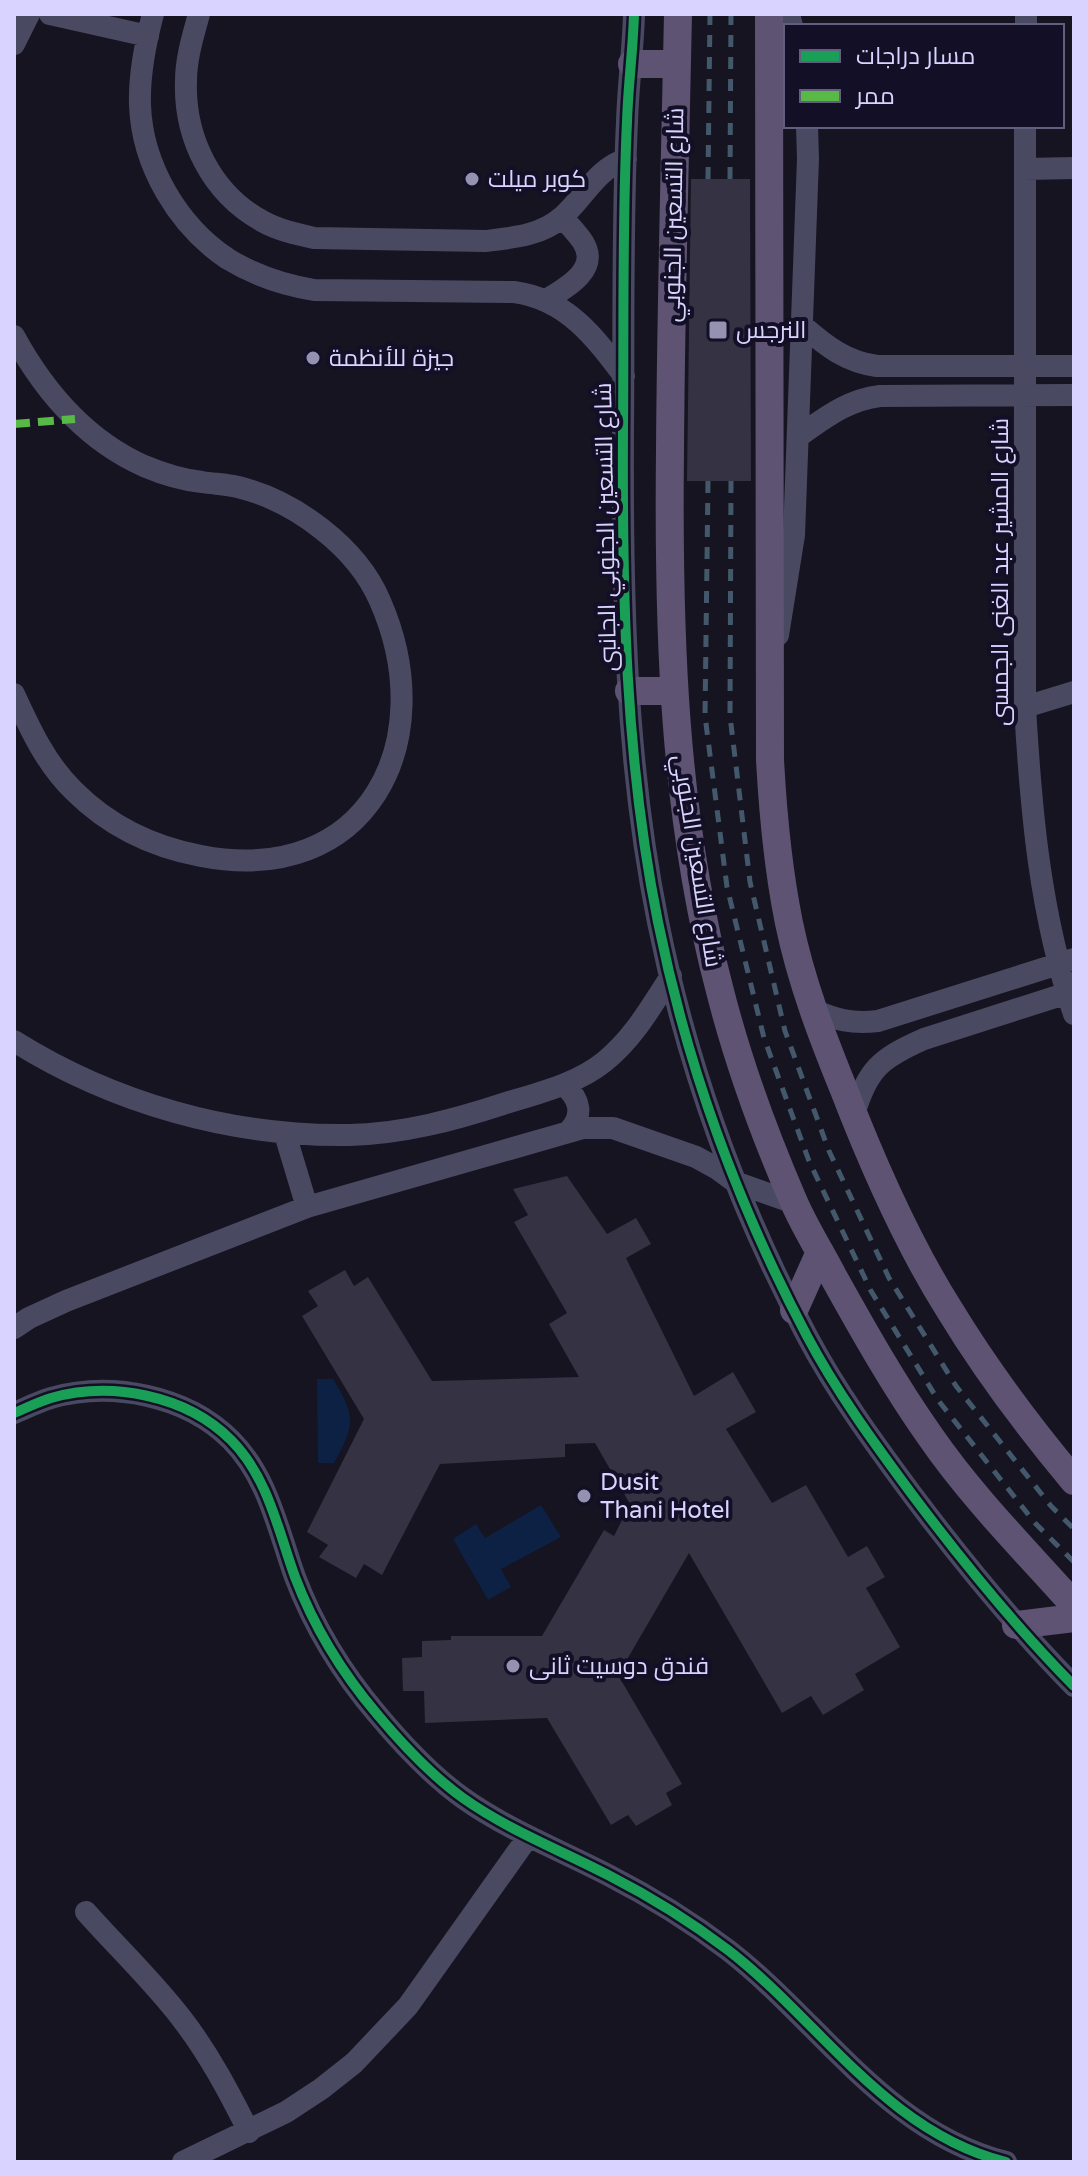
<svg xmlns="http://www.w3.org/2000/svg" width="1088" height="2176" viewBox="0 0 1088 2176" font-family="'Varela Round',Cairo,sans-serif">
<rect width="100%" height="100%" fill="#161421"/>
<!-- water -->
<path fill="#0d2144" d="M317,1379H333C356,1416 355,1425 334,1463H318Z
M541,1505L561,1537L501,1569L511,1587L488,1600L453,1539L476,1524L485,1538Z"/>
<!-- building -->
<path fill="#343243" d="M691,179H750L751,481H687Z
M567,1176L607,1234L636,1218L651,1244L626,1258L694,1396L733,1372L756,1412L726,1429L772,1503L806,1485L848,1557L867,1546L885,1577L866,1588L900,1647L855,1674L864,1690L823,1715L811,1696L782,1713L689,1553L618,1675L682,1784L666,1793L672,1805L636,1826L628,1815L611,1825L547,1718L425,1723L424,1691H403L402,1658L422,1657V1641L451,1640V1636H542L604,1530L614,1536L630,1504L595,1443L565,1444V1457L440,1464L382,1575L364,1564L356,1578L319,1557L328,1545L307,1532L364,1419L302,1316L318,1306L308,1291L345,1270L354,1286L368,1277L432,1381L579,1377L549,1324L567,1313L514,1222L528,1215L513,1189Z"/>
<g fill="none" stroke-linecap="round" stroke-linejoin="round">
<!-- minor -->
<path stroke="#4a4962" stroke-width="22" d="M50,14L148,36
M153,14C145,44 139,73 140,105C142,165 178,226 228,259C254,275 284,285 314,290L514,292C566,299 594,336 624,376
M199,14C193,36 186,58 186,81C184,137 211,193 262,221C278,230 296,234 314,238L485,241C511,238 541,236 562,217C584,198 596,169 626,159
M634,14C633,50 628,86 627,122C622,224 624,326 623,428C622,593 625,760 658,922C687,1066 738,1206 807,1336C836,1391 874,1443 911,1493C962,1561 1015,1626 1074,1686
M789,14L792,26
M1026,26V14
M14,44L29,14
M1025,126V707C1031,811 1040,915 1074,1014
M1025,169L1074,168
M546,300C566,288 600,270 583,242C577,233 569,225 562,217
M803,326C826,346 846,362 877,366H1074
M14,336C44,391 86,440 144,466C163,474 182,480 202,482C214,484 226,484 238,487C295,501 357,547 380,601C442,742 367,888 201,856C153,847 109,826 74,791C46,764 30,729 14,694
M799,436C825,418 847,400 880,396L1074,395
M778,635L794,535L808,159L807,126
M1025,707L1074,692
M813,1010C837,1020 851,1024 878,1021L1074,959
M14,1041C113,1103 232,1137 349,1135C402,1134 454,1120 503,1104C538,1093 575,1085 604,1062C633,1039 651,1007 671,976
M564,1085C580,1099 584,1115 569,1131
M854,1115C867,1069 881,1058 924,1039L1074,991
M285,1134L307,1207
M14,1328L29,1318L66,1301L307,1207L583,1128H613L696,1157L716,1168L735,1182L794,1203
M14,1413C26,1408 38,1402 51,1398C111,1381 186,1395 231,1440C268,1477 278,1530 295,1577C314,1627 343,1674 377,1714C402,1744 431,1775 463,1798C508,1830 560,1850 610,1876C651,1897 691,1922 728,1950C820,2021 886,2132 1006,2162
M86,1912C118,1948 153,1981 182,2019C209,2054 229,2092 249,2132
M183,2162L286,2112L321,2089L354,2063L408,2006L528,1837"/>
<!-- major -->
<path stroke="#5e5373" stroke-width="28" d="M678,14C675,159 671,304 670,449C668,631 673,814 720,991C738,1062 764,1133 793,1200C804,1226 820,1251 833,1276C863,1330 894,1385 930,1436C972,1497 1025,1550 1074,1605
M769,14L770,760C773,815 778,869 789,923C801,981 822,1036 844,1090C873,1165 906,1241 949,1309C986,1370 1028,1426 1074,1481
M632,64H677
M629,691H673
M794,1310L820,1252
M1016,1625L1074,1618"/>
<!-- rail -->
<path stroke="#43596b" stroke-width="5" stroke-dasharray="12 10" stroke-linecap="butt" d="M708,179L710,14
M730,179L731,14
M708,481L705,716L727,887L764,1038L809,1161L871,1291L938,1400L1035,1523L1074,1562
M731,481L730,716L750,882L785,1031L829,1151L889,1278L956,1386L1051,1506L1074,1529"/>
<!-- quiet -->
<path stroke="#58b947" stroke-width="8" stroke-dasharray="16 8" stroke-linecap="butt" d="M14,424L75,419"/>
<!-- cycleway casing -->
<g stroke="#130f26" stroke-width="15">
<path id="cycleway" d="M634,14C633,50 628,86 627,122C622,224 624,326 623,428C622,593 625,760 658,922C687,1066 738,1206 807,1336C836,1391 874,1443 911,1493C962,1561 1015,1626 1074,1686
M14,1413C26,1408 38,1402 51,1398C111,1381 186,1395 231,1440C268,1477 278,1530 295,1577C314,1627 343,1674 377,1714C402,1744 431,1775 463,1798C508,1830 560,1850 610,1876C651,1897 691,1922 728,1950C820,2021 886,2132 1006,2162"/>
</g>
<!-- cycleway -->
<use href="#cycleway" stroke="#1a9f57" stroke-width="10"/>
</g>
<!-- markers -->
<g fill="#9591b1" stroke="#130f26" stroke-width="3">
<circle cx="472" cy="179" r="8"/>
<rect x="708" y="320" width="20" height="20" rx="4"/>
<circle cx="313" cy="358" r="8"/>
<circle cx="584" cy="1496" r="8"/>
<circle cx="513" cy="1666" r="8"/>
</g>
<g text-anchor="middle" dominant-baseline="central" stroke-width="8" stroke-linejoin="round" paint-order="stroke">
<!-- poi labels -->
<g font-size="24" fill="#d9d4ff" stroke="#130f26" text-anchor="start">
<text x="488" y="179">كوبر ميلت</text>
<text x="736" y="330">النرجس</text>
<text x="329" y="358">جيزة للأنظمة</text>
<text x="600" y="1482">Dusit<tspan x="600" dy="28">Thani Hotel</tspan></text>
<text x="529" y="1666">فندق دوسيت ثانى</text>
</g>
<!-- street labels -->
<g font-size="24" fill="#d9d4ff" stroke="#130f26">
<text transform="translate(674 215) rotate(-89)">شارع التسعين الجنوبي</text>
<text transform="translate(606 527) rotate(-91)">شارع التسعين الجنوبي الجانبى</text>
<text transform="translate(1000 572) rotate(-90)">شارع المشير عبد الغنى الجمسى</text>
<text transform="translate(697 861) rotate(81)">شارع التسعين الجنوبي</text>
</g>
</g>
<!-- border -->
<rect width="1088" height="2176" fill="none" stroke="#d9d4ff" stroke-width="32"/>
<!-- legend -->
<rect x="784" y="24" width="280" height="104" fill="#130f26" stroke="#625e7d" stroke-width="2"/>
<rect x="800" y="50" width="40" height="12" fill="#1a9f57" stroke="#625e7d" stroke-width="2"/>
<text x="856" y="64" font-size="24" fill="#d9d4ff">مسار دراجات</text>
<rect x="800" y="90" width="40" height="12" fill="#58b947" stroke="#625e7d" stroke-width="2"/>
<text x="856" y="104" font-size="24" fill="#d9d4ff">ممر</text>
</svg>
